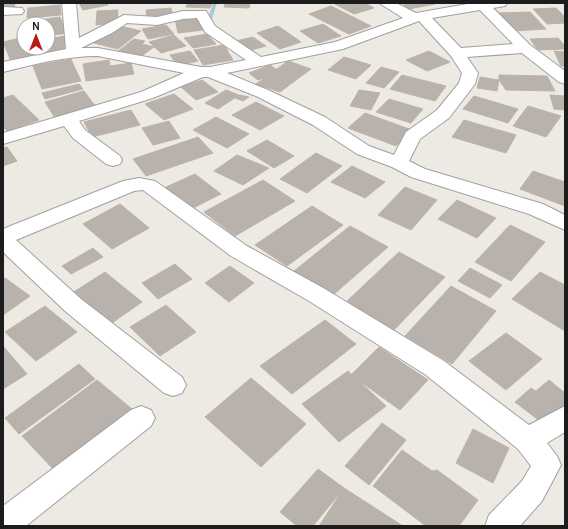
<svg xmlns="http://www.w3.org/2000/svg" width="568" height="529" viewBox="0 0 568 529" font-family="Karla,sans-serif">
<rect width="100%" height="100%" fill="#edeae3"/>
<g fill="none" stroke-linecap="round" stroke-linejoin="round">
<!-- stream -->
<path fill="#a7c9d7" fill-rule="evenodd" d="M213,3H217L211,22L213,26L211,27H209L207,22Z"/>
</g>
<!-- building -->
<path fill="#b9b2ac" stroke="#bdb2a7" d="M3,3H15L14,9L3,10Z
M79,3H107L108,5L83,10Z
M188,3H212L210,8L186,7Z
M225,3H250L249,8L224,7Z
M338,3H365L374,8L354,14L335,4Z
M402,3H433L435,4L409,9Z
M60,5L61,15L27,18L28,8Z
M331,6L371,26L349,34L309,14Z
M171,8L173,17L147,19L146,10Z
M556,8L565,17V23L547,24L533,9Z
M118,10L117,23L96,25L97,11Z
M530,12L546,29L513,31L498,13Z
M199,16L204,30L178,33L175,19Z
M60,17L67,33L48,36V24H34L33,21Z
M323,24L341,36L318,43L300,31Z
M166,25L174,34L148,39L142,29Z
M120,26L141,31L118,49L94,43Z
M278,26L301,42L280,49L257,33Z
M207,34L216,44L193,48L184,38Z
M174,35L186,46L161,53L149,42Z
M65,36L69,50L46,54L44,48H48V39Z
M24,37V48H35L41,54L11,61L3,42Z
M253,37L266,46L248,51L236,41Z
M558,38L565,46V49L538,50L530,39Z
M134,39L145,41L142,44L154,47L140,57L117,52Z
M224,45L233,60L203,65L194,50Z
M190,51L198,61L178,66L170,55Z
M429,51L450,62L427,71L406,60Z
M554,51L565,52V66H561Z
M344,57L371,65L356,79L328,70Z
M71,59L74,66L36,74L33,66Z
M109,60L110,66L131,63L134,74L86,81L83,64Z
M288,61L311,69L280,92L256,84Z
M270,65L280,72L258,80L249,73Z
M74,66L81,81L42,89L36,74Z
M381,67L399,72L384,88L366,83Z
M402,75L446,86L435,101L390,89Z
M499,75L547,76L555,91L506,90L499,80Z
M480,77L499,80L497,91L477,88Z
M202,80L218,92L196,100L181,87Z
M79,84L83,89L45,99L42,93Z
M226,90L239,95L218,109L205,103Z
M359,90L380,93L371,110L350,106Z
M84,91L96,107L55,118L45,102Z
M174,94L193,109L164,120L145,104Z
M13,95L39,120L7,131L3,127V98Z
M239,95L249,97L243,101L235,98Z
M550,95L565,96V110L554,109Z
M474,96L518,109L508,123L463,109Z
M389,99L423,109L411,123L376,112Z
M256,102L284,116L260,130L232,115Z
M528,106L561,116L546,137L513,126Z
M131,110L140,125L92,137L84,122Z
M365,113L412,130L396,146L348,128Z
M216,117L249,134L227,148L193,130Z
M464,120L516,135L506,153L452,137Z
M169,121L180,138L153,145L142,128Z
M198,137L213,153L146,176L133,159Z
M267,140L294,156L274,168L247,151Z
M7,147L17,161L3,166V148Z
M316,153L342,166L307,193L280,179Z
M237,155L269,168L243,185L214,171Z
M352,166L385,182L365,198L331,182Z
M533,171L565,182V206L520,189Z
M195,174L221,194L191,209L166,187Z
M263,180L295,201L235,236L204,212Z
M405,187L437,200L411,230L378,215Z
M457,200L496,218L477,238L438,219Z
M120,204L149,228L112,249L83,224Z
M312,206L343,225L287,266L255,245Z
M510,225L545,242L511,281L475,262Z
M350,226L388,247L333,295L294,271Z
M93,248L103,257L71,274L62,266Z
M399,252L445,277L392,332L345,303Z
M175,264L192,279L158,299L142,283Z
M230,266L254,283L229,302L205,283Z
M470,268L502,285L490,298L458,281Z
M105,272L142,302L109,325L72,293Z
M540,272L565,285V331L512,299Z
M5,278L30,296L3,315V279Z
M451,286L496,311L452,364L405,336Z
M166,305L196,332L160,356L130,327Z
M45,306L77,332L36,361L5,332Z
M325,320L356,344L292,394L260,366Z
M506,333L542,359L506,390L469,361Z
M3,346L27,374L3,389Z
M379,347L428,380L400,410L351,375Z
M79,364L95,379L19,434L5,418Z
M348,371L386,406L339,442L302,404Z
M251,378L306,424L261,467L205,417Z
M97,380L132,409L55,471L22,436Z
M549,380L565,393V407L545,425L515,402L531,388L536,391Z
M382,423L406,440L369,485L345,466Z
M473,429L509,448L493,483L456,463Z
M402,450L432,471L437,470L478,500L459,526H426L373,486Z
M318,469L344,488L313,526H297L280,512Z
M344,488L403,526H319Z"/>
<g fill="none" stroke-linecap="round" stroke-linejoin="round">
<!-- minor casing -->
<g stroke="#a0a0a0" stroke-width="2">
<path id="minor" d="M62,3H76L79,38L124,15L157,17L183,11H206L215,26L261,57L335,42L403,18L379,3H396L416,13L473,3H507L505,6L493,8L530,45L565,71V84L559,82L522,53L467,57L478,73L475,84L449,118L420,139L409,161L425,169L543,204L565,215V230L529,214L411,177L392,167L357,154L313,125L256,96L208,77H203L153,98L79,121L85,130L120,156L122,160L120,164L113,166L106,164L73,138L64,126L3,144V133L141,92L184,73L98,56C65,56 35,64 3,72V62L66,49ZM480,10L513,44L461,48L432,18ZM197,18L205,32L246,60L210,67H201L98,48H81L112,33L127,23L157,25L183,19ZM419,21L451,56L462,73L459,83L437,110L406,132L394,155L369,146L325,117L268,90L227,73L343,49Z
M3,7L22,8L24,11L22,14L3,15Z
M139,178L155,181L247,246L325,289L444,361L529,425L565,406V432L547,443L557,456L561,465L542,501L520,526H485L489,515L522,481L531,466L518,449L426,375L309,301L231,256L143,190L134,191L16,240L81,299L182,377L186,385L182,393L173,396L164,393L65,311L3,252V229L123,181Z
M141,406L151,410L155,418L151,426L26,526H3V506L131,410Z"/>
</g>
<!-- minor -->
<use href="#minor" fill="#fff" fill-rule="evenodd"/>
</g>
<!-- border -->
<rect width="568" height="529" fill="none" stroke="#1c1c1c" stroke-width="8"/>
<!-- north arrow -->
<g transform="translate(36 36)"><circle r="19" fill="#ffffff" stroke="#a4a4a4"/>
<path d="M0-3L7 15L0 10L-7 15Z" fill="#b71b12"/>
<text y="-6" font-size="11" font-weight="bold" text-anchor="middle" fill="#1c1c1c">N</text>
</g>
</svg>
